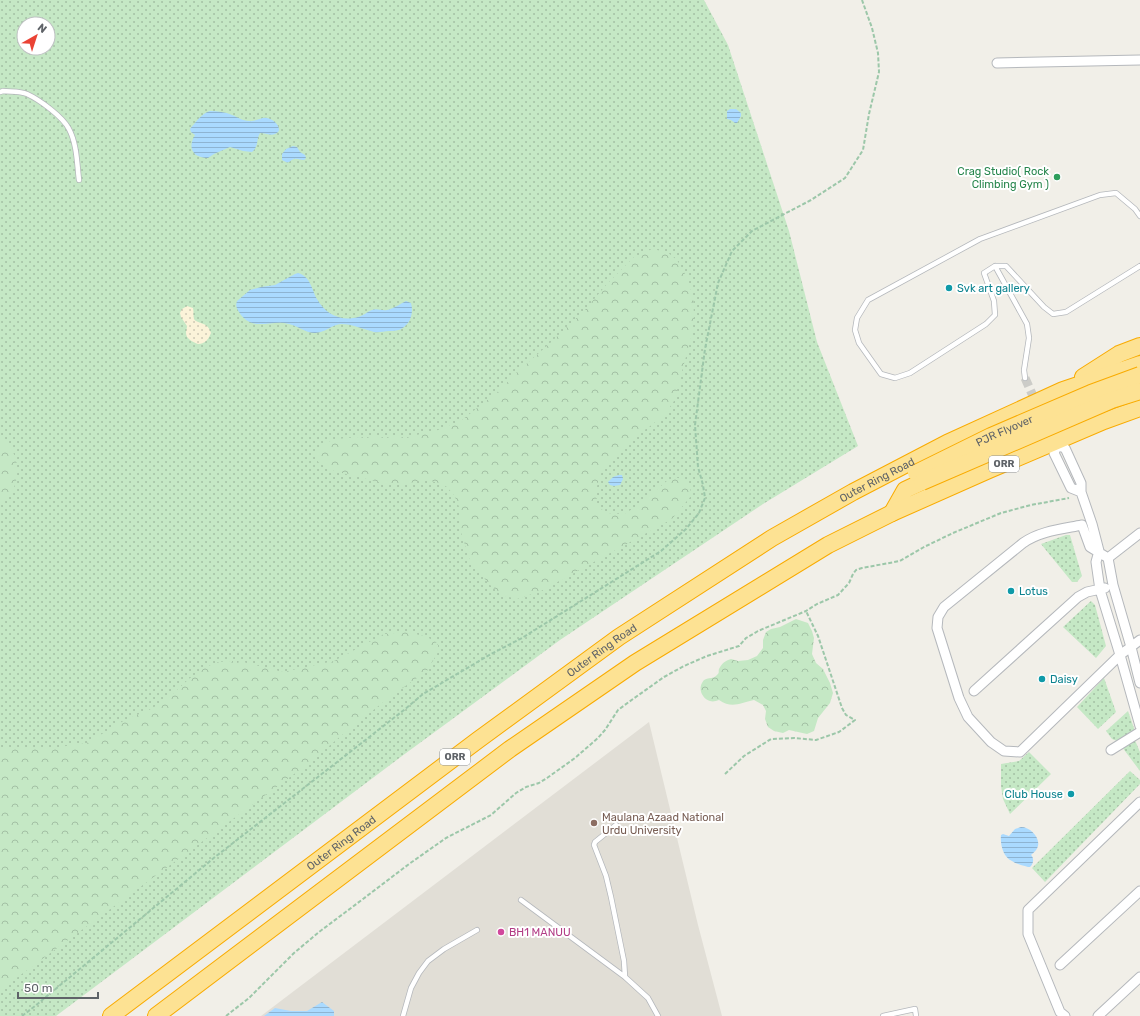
<svg xmlns="http://www.w3.org/2000/svg" width="1140" height="1016" viewBox="0 0 1140 1016" font-family="Rubik,sans-serif">
<defs>
<pattern id="grass-dots" width="8" height="8" patternUnits="userSpaceOnUse"><rect width="8" height="8" fill="#c5e8c5"/><path d="M2 2h.1M6 6h.1" fill="none" stroke="#a3c0a4" stroke-width="1.8" stroke-linecap="round"/></pattern>
<pattern id="forest-crowns" width="20" height="18" patternUnits="userSpaceOnUse"><rect width="20" height="18" fill="#c5e8c5"/><path d="M2 6a3 3 0 1 1 6 0M12 15a3 3 0 1 1 6 0" fill="none" stroke="#a3c0a4"/></pattern>
<pattern id="sand-dots" width="8" height="8" patternUnits="userSpaceOnUse"><rect width="8" height="8" fill="#fbf3d9"/><path d="M2 2h.1M6 6h.1" fill="none" stroke="#cec8b4" stroke-width="1.8" stroke-linecap="round"/></pattern>
<pattern id="water-rules" width="6" height="5" patternUnits="userSpaceOnUse"><rect width="6" height="5" fill="#aadaff"/><path d="M0 2.5h6" fill="none" stroke="#8eb4d2"/></pattern>
</defs>
<rect width="100%" height="100%" fill="#f1efe8"/>
<!-- education -->
<path fill="#e1ded6" d="M649,722L698,925L722,1016H261Z"/>
<!-- grass -->
<path fill="url(#grass-dots)" fill-rule="evenodd" d="M0,0H704L728,45L789,231L817,342L858,446L763,504L560,640L402,756L56,1016H0ZM24,24H48V48H24Z
M1066,535H1070L1082,576L1077,582H1072L1041,544Z
M1091,601L1095,605L1106,646L1096,658L1063,627Z
M1104,678L1116,712L1098,729L1077,707Z
M1128,711L1135,731L1117,741L1112,739L1106,731Z
M1134,738L1140,752V771L1122,747Z
M1029,752L1051,774L1010,814L1003,799L1001,786V764L1019,761Z
M1130,771L1140,780V784L1045,882L1032,868Z"/>
<!-- forest -->
<path fill="url(#forest-crowns)" d="M652,249L667,252L677,260L687,277L693,297L694,316L691,338L674,401L665,414L649,427L631,439L602,471L596,489L597,505L606,513L624,514L639,505L668,480L678,478L685,480L690,485L691,496L672,519L541,591L517,599L501,595L489,584L479,572L469,558L460,529V510L457,501L453,494L447,487L442,484L431,481H419L402,485H391L338,472L331,470L319,463L316,458V454L324,443L337,439L359,437H408L438,430L462,420L500,390L516,373L548,345L584,311L607,284L634,257Z
M0,438C24,453 22,489 0,506Z
M796,619L808,623L812,631L814,638L812,654L816,663L823,669L830,683L833,693L830,703L818,718L814,731L807,734L789,730L783,733L774,731L768,727L765,719L766,711L763,705L754,700C740,703 732,709 719,700C716,701 713,702 710,701C703,699 698,690 702,683C705,676 713,680 717,675C720,672 718,672 719,669C722,663 725,661 731,659L738,661L748,660L757,656L763,648V640L766,632L771,629L780,627Z
M406,632L424,636L435,641L438,645V652L427,671L391,696L342,735L309,763L0,990V750L9,748H52L87,743L125,720L149,710L166,700L190,678L206,667L218,662L231,661L243,662L283,672L334,661L384,634Z"/>
<!-- sand -->
<path fill="url(#sand-dots)" d="M187,306L193,308C194,312 193,316 194,319C196,324 208,321 211,333C208,340 205,344 198,344C193,342 186,339 186,333C186,330 187,328 187,326L181,317L180,313L182,309Z"/>
<!-- water -->
<path fill="url(#water-rules)" d="M730,109H736L741,113V116L737,123H735L731,120L727,119V111Z
M210,111C218,111 225,112 232,115C237,117 243,121 249,121C256,122 261,117 267,118C274,119 285,130 275,134C271,136 265,133 260,133C256,140 259,146 252,152L243,151L230,147L214,154L208,158C193,158 187,148 195,135L191,132L190,129C196,122 201,114 210,111Z
M293,146L297,147L300,152L305,155L306,158L304,160C301,160 297,158 294,159C288,161 290,165 282,160V154L286,149Z
M298,273C311,277 311,288 317,299C325,314 341,322 358,317C363,316 367,312 372,310C377,308 382,311 387,310C393,309 400,304 406,301L411,303C413,310 412,317 408,323C402,330 398,331 389,331C384,331 379,333 374,332C363,329 352,324 341,324C333,324 325,333 315,333C306,333 298,326 289,324C271,319 255,332 241,315C237,309 235,307 237,301L250,290L261,287L275,285L295,274Z
M619,475H622L623,479L620,485L614,486L610,485L608,482L613,477Z
M1021,827C1030,827 1040,837 1038,846C1037,850 1034,852 1031,855C1034,858 1034,863 1030,867H1028C1022,865 1016,864 1012,861C1003,857 1000,844 1001,835L1003,834L1009,836L1015,829Z
M322,1002L334,1011V1016H264L275,1008L291,1011H307Z"/>
<g fill="none" stroke-linecap="round" stroke-linejoin="round">
<!-- minor-tunnel -->
<path stroke="#ccccc8" stroke-width="9" stroke-dasharray="9 4.5" stroke-linecap="butt" d="M1025,378L1037,405"/>
<!-- service casing -->
<g stroke="#b5b8bc" stroke-width="6">
<path id="service" d="M0,92L3,91C10,92 20,91 27,94C40,100 63,117 69,129C77,144 77,164 79,180
M1140,216L1135,209L1116,193L1100,195L980,239L868,300L857,318L855,330L859,343L881,374L895,378L910,373L986,324L995,315L994,301L984,273L995,266H1006L1044,307L1053,314L1066,312L1140,266
M995,266L1027,324L1029,338L1024,370L1025,378
M616,825L595,842L594,845L606,876L611,897L624,961L625,977
M521,900L625,977L648,998L658,1016
M403,1016L411,988L419,973L428,961L444,949L477,930
M883,1016L915,1009L916,1016"/>
</g>
<!-- minor casing -->
<g stroke="#b5b8bc" stroke-width="11">
<path id="minor" d="M997,63L1140,60
M1081,492L1071,488L1054,453L1057,446L1065,448L1081,483V492L1092,524L1099,551L1096,562L1100,590L1120,655L1140,726
M1108,558L1140,533
M1140,640L1120,655L1020,752L1004,751L991,742L968,717L959,698L937,628L938,617L944,607L1023,543C1040,531 1062,529 1082,525L1090,547L1108,558L1113,585L1131,647L1140,683
M974,691L1078,597L1087,592L1105,588
M1111,750L1140,732
M1060,965L1140,891
M1065,1016L1060,1012L1028,934V910L1140,802
M1098,1016L1140,977"/>
</g>
<!-- motorway casing -->
<g stroke="#f9ab00" stroke-width="18">
<g id="motorway">
<path d="M1083,377L1119,354L1140,346"/>
<path d="M892,513L905,490L922,482"/>
<path id="s1" d="M111,1016L478,740L619,637L772,538L853,492L947,443L1063,390L1140,364"/>
<path d="M156,1016L510,749L635,663L828,545L892,513L989,470L1104,421L1140,408"/>
</g>
</g>
<!-- path -->
<path stroke="#9cc7a9" stroke-width="2" stroke-dasharray="4 2" stroke-linecap="butt" d="M725,774L744,756L771,739L794,738L816,740L839,732L855,720L846,715L842,708L818,636L806,611
M22,1016L35,1006L215,857L404,710L423,694L491,654L522,638L661,551L686,529L699,513L705,498L703,485L698,467L695,425L705,349L718,283L732,251L752,231L811,200L845,178L863,150L869,114L879,72L878,53L872,28L862,0
M226,1016L249,998L294,953L319,932L363,899L409,864L446,838L491,815L516,793L526,787L539,783L547,778L575,758L598,738L605,730L618,710L633,699L664,677L684,666L707,656L739,646L746,638L758,631L806,611L817,604L838,595L849,583L853,574L856,570L862,568L900,561L924,547L953,533L1001,513L1031,505L1069,498"/>
<!-- service -->
<use href="#service" stroke="#fff" stroke-width="4.5"/>
<!-- minor -->
<use href="#minor" stroke="#fff" stroke-width="9"/>
<!-- motorway -->
<use href="#motorway" stroke="#fde293" stroke-width="16"/>
<!-- motorway-bridge casing -->
<g stroke="#f9ab00" stroke-width="18" stroke-linecap="butt">
<g id="motorway-bridge">
<path id="s2" d="M916,473L991,436L1091,393L1140,375"/>
<path d="M922,482L1112,400L1140,391"/>
</g>
</g>
<!-- motorway-bridge -->
<use href="#motorway-bridge" stroke="#fde293" stroke-width="16"/>
</g>
<!-- markers -->
<circle fill="#2e9e5b" stroke="#fff" stroke-width="1.5" cx="1057" cy="177" r="4"/>
<g fill="#0f9aa8" stroke="#fff" stroke-width="1.5">
<circle cx="949" cy="288" r="4"/>
<circle cx="1011" cy="591" r="4"/>
<circle cx="1042" cy="679" r="4"/>
<circle cx="1071" cy="794" r="4"/>
</g>
<circle fill="#8d6e63" stroke="#fff" stroke-width="1.5" cx="594" cy="823" r="4"/>
<circle fill="#d1479c" stroke="#fff" stroke-width="1.5" cx="501" cy="932" r="4"/>
<g text-anchor="middle" dominant-baseline="central" stroke-width="4" stroke-linejoin="round" paint-order="stroke">
<!-- shield labels -->
<g fill="#fff" stroke="#8f9295" stroke-width="1">
<rect x="989" y="456" width="30" height="16" rx="3"/>
<rect x="440" y="749" width="30" height="16" rx="3"/>
</g>
<g font-size="10" font-weight="bold" fill="#5f6368">
<text x="1004" y="464">ORR</text>
<text x="455" y="757">ORR</text>
</g>
<!-- leisure labels -->
<g font-size="11" fill="#27864d" stroke="#fff" text-anchor="end">
<text x="1049" y="171">Crag Studio( Rock<tspan x="1049" dy="13">Climbing Gym )</tspan></text>
</g>
<!-- culture labels -->
<g font-size="11" fill="#0d838f" stroke="#fff" text-anchor="start">
<text x="957" y="288">Svk art gallery</text>
<text x="1019" y="591">Lotus</text>
<text x="1050" y="679">Daisy</text>
<text x="1063" y="794" text-anchor="end">Club House</text>
</g>
<!-- street labels -->
<g font-size="11" fill="#5f6368" stroke="#fff">
<text stroke="none"><textPath href="#s2" startOffset="98">PJR Flyover</textPath></text>
<text stroke="none"><textPath href="#s1" startOffset="936">Outer Ring Road</textPath></text>
<text stroke="none"><textPath href="#s1" startOffset="612">Outer Ring Road</textPath></text>
<text stroke="none"><textPath href="#s1" startOffset="288">Outer Ring Road</textPath></text>
</g>
<!-- education labels -->
<g font-size="11" fill="#785e54" stroke="#fff" text-anchor="start">
<text x="602" y="817">Maulana Azaad National<tspan x="602" dy="13">Urdu University</tspan></text>
</g>
<!-- hotel labels -->
<g font-size="11" fill="#b23c85" stroke="#fff" text-anchor="start">
<text x="509" y="932">BH1 MANUU</text>
</g>
</g>
<!-- north arrow -->
<g transform="translate(36 36) rotate(39)"><circle r="19" fill="#ffffff" stroke="#bfc1c3"/>
<path d="M0-3L7 15L0 10L-7 15Z" fill="#ea4335"/>
<text y="-6" font-size="11" font-weight="bold" text-anchor="middle" fill="#5f6368">N</text>
</g>
<!-- scale -->
<path d="M18 992v6h80v-6" fill="none" stroke="#5f6368" stroke-width="2"/>
<text x="24" y="992" font-size="12" fill="#5f6368" stroke="#ffffff" stroke-width="3" paint-order="stroke">50 m</text>
</svg>
